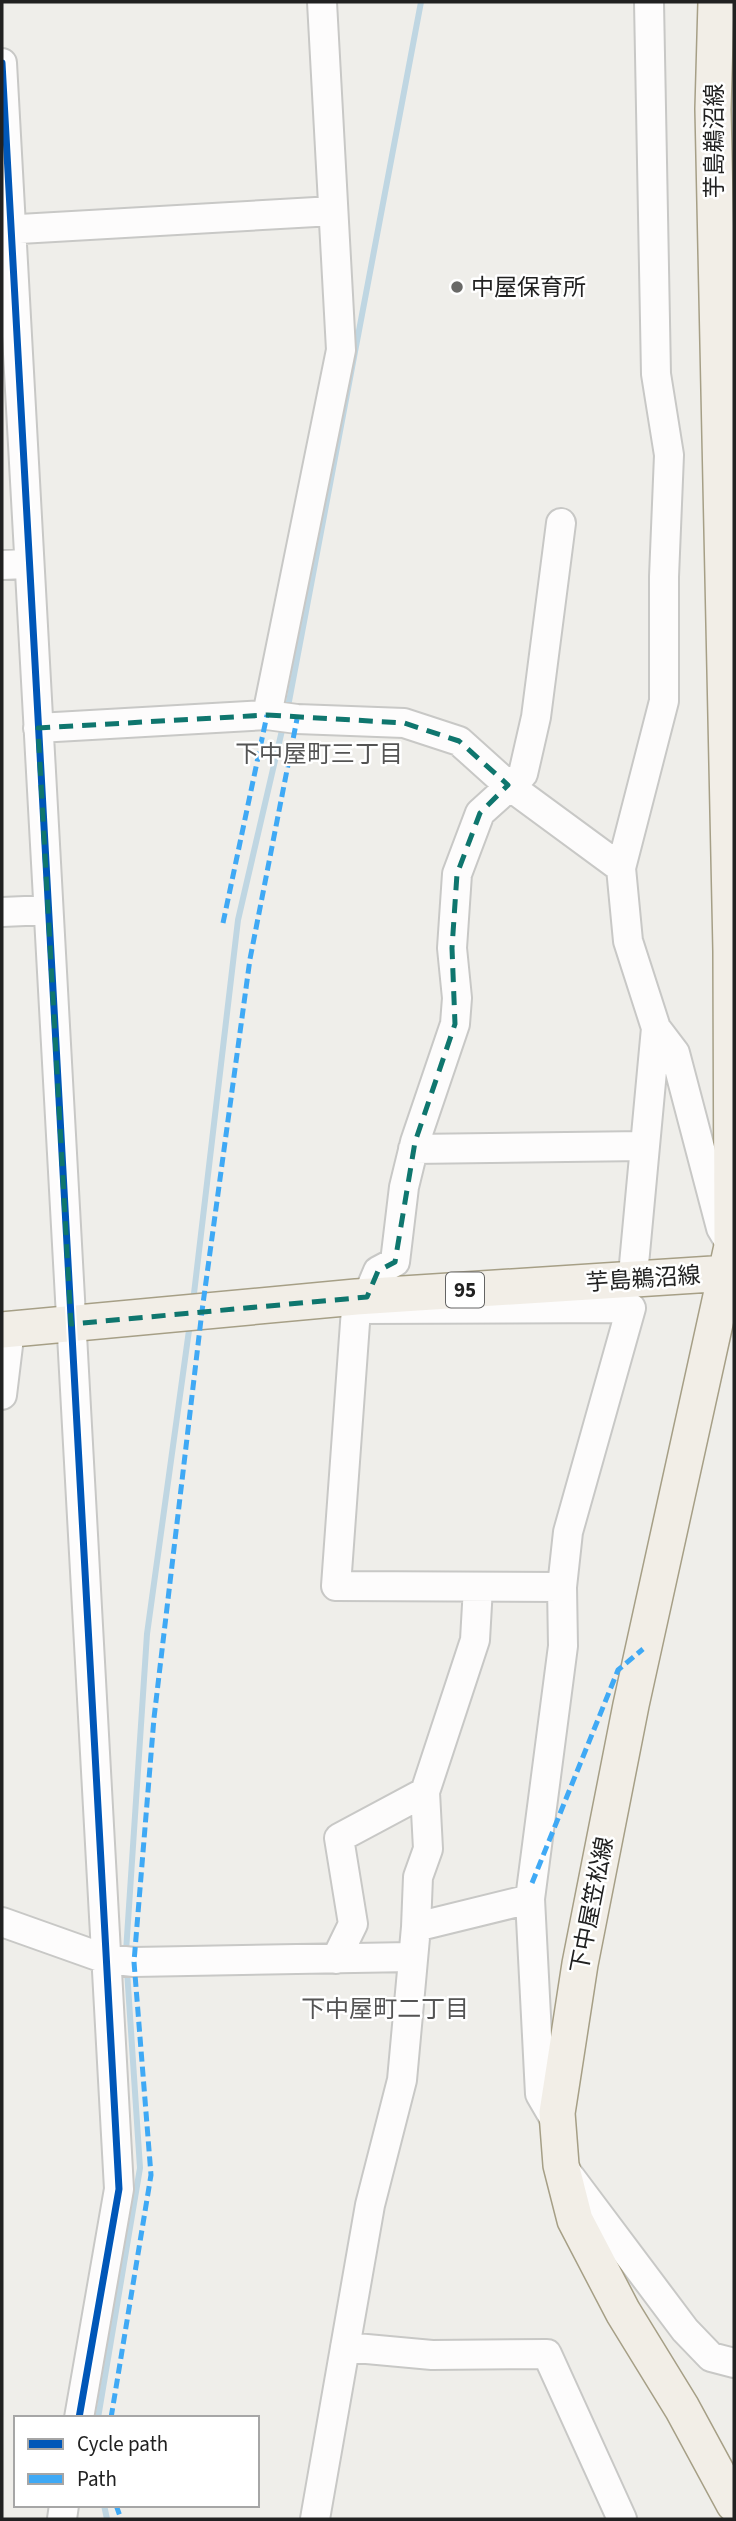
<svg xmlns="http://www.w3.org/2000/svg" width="736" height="2521" viewBox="0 0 736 2521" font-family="'Source Sans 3','Noto Sans JP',sans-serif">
<rect width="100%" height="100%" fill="#efeeea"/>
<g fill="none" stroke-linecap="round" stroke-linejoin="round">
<!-- stream -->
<path stroke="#bfd6e2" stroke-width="6" d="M287,712L421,2
M193,1302L238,920L283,726
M126,1952L147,1634L190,1323
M98,2418L140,2168L127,1970
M104,2505L107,2519"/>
<!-- minor casing -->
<g stroke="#c8c8c6" stroke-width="32">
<path id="minor" d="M649,2L656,374L669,455L664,577V701L621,868L628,941L656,1028L675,1053L721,1228L727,1238
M2,63L119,2189L79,2418
M2,230L333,211
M2,565L27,564
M267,715L341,350L322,2
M38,728L267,715L297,719L404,723L459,741L508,785L621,868
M2,912L48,910
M413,1149L644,1146
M634,1264L656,1028
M367,1297L378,1271L395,1262L404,1187L415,1142L455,1024L457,998L452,948L457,874L480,813L523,774L536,717L561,523
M2,1395L10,1329
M530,1899L540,2094L558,2125
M2,1922L106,1959L134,1962L411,1957
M416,1927L418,1877L428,1849L425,1792L475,1640L478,1587
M336,1959L353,1924L339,1838L425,1792
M565,2170L685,2330L711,2357L734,2363
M345,2347L432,2355L547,2354L622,2519
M62,2519L64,2505
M315,2519L370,2205L402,2080L416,1927L530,1899L563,1646L562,1587L568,1532L631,1308L356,1309L336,1586L562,1587"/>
</g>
<!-- major casing -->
<g stroke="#a69f86" stroke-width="38">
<path id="major" d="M716,2L713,109L731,951L732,1246L631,1705L580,1964L557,2113L561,2165L575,2220L623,2312L682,2408L734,2504
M2,1330L356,1297L728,1273"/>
</g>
<!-- minor -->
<use href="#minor" stroke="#fdfcfc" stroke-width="28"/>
<!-- major -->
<use href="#major" stroke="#f2eee7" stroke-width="35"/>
<!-- quiet -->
<path stroke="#3fa9f5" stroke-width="5" stroke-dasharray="10 5" stroke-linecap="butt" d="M223,923L267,715
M532,1883L618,1670L643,1649
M111,2418L151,2175L134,1962L154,1718L202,1311L250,959L297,719
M116,2505L121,2519"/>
<!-- cycleway casing -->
<g stroke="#fff" stroke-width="11">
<path id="cycleway" d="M2,63L119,2189L79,2418"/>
</g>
<!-- cycleway -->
<use href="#cycleway" stroke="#0057b8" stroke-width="7"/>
</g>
<!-- marked area -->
<path fill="none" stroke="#0f766e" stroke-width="5" stroke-dasharray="14 9" stroke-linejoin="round" d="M267,715L404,723L459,741L508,785L480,813L457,874L452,948L455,1024L415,1142L395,1262L378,1271L367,1297L71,1324L38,728Z"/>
<!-- markers -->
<circle fill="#696967" stroke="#fff" stroke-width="2.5" cx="457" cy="287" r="7"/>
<g text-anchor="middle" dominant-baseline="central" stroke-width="5" stroke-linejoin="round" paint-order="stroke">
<!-- shield labels -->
<rect fill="#fff" stroke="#646464" stroke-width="2" x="446" y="1272.5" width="38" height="35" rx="5"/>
<g font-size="21" font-weight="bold" fill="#212121">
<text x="465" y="1290">95</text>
</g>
<!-- street labels -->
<g font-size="23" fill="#212121" stroke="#fff">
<text transform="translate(714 141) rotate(-90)">芋島鵜沼線</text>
<text transform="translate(643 1279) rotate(-4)">芋島鵜沼線</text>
<text transform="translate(592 1905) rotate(-79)">下中屋笠松線</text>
</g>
<!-- poi labels -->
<g font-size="23" fill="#212121" stroke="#fff" text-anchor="start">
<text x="471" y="287">中屋保育所</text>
</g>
<!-- neighbourhood labels -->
<g font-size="24" fill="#545454" stroke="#fff">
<text x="319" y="754">下中屋町三丁目</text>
<text x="385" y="2009">下中屋町二丁目</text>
</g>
</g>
<!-- border -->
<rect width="736" height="2521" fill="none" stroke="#212121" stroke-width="7"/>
<!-- legend -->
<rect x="14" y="2416" width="245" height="91" fill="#ffffff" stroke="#a6a6a6" stroke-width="2"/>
<rect x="28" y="2439" width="35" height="10" fill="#0057b8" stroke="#a6a6a6" stroke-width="2"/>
<text x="77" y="2451" font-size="21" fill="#212121">Cycle path</text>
<rect x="28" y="2474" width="35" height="10" fill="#3fa9f5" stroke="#a6a6a6" stroke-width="2"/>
<text x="77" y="2486" font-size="21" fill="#212121">Path</text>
</svg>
